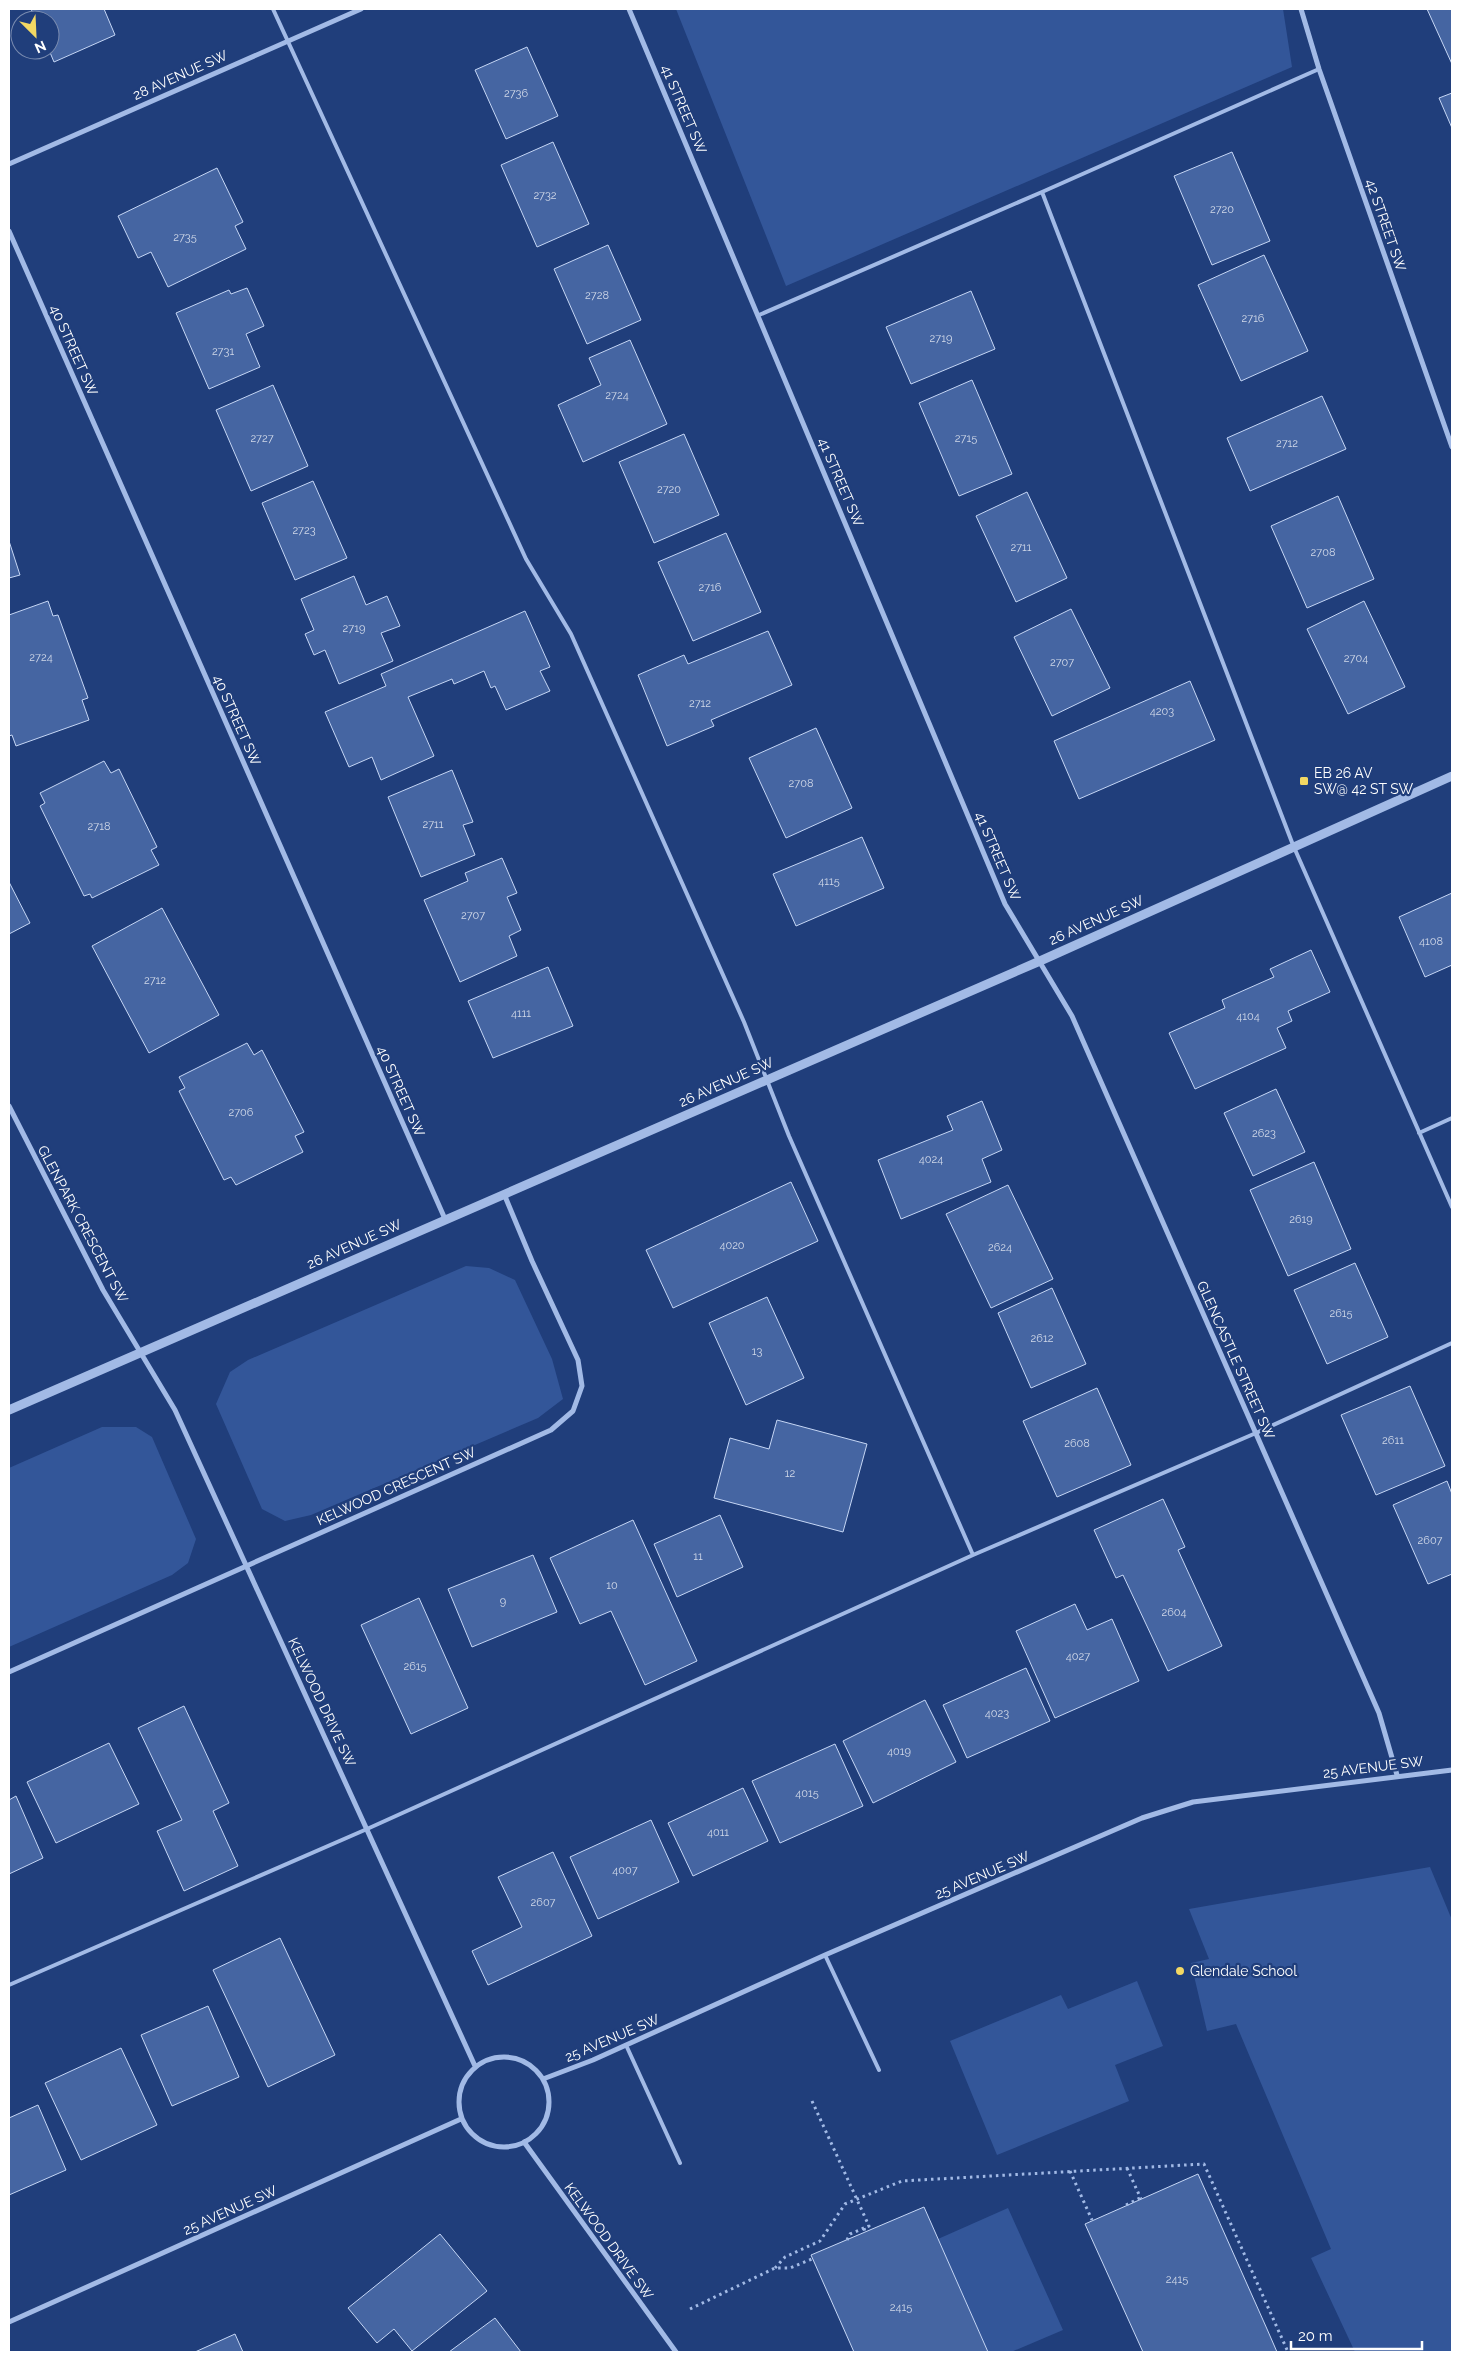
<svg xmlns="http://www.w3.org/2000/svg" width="1461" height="2361" viewBox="0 0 1461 2361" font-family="Raleway,sans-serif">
<rect width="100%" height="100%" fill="#203e7b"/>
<!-- green -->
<path fill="#335699" d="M676,9H1283L1292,67L786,286Z
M466,1266L489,1268L515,1280L552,1359L563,1399L538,1418L311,1515L285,1521L262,1509L216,1404L230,1372L248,1360Z
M102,1427H136L152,1437L196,1539L188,1563L172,1575L9,1647V1468Z
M1430,1867L1452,1920V2352H1355L1311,2258L1331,2249L1236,2024L1207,2031L1191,1963L1209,1959L1189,1909Z
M1137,1981L1163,2046L1115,2065L1129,2101L997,2155L950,2041L1061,1995L1068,2009Z
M1008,2208L1063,2330L1011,2352H988L938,2239Z"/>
<!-- building -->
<path fill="#4565a2" stroke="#c5d6f5" d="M31,9H104L115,35L54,62L49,50L50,20H36Z
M1427,9H1452V64Z
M527,47L558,116L506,139L475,70Z
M1452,93V128L1439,98Z
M553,142L589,224L537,247L501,165Z
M1232,152L1270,241L1212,265L1174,176Z
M217,168L243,222L235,226L246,249L168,287L151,252L138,258L118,216Z
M608,245L641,320L587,344L554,269Z
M1264,255L1308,351L1241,381L1198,285Z
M247,288L264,326L246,334L260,367L209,389L176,313L229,290L231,294Z
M971,291L995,349L911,384L886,327Z
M630,340L667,424L583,462L558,405L601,385L589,358Z
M972,380L1012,474L959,496L919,403Z
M273,385L308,466L251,491L216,410Z
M1322,396L1346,449L1250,491L1227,438Z
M684,434L719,515L654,543L619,462Z
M313,481L347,558L295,580L262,503Z
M1027,492L1067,578L1016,602L976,516Z
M1338,496L1374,579L1307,608L1271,526Z
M726,533L761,612L693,641L658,562Z
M9,541L20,575L9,578Z
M354,576L366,605L387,596L400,626L381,633L393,661L339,684L325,650L314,655L305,634L314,630L301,599Z
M48,601L53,616L58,615L88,698L82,700L89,720L16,746L12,735L9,736V615Z
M1364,601L1405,687L1348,714L1307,629Z
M1071,609L1110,688L1052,716L1014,637Z
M525,611L550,667L540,671L550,691L506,710L495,686L491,688L484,671L454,684L452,679L408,697L434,756L381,780L372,757L349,767L325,712L386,686L381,674Z
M768,631L792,685L711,720L714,726L667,746L638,675L684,655L688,664Z
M1190,681L1215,740L1079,799L1054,741Z
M816,728L852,808L786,838L749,758Z
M104,761L111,773L119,769L157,847L151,850L159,865L92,898L90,894L84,896L40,806L45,803L40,793Z
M452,770L473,822L463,825L475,855L421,877L388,797Z
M862,837L884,888L796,926L773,874Z
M502,858L517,893L507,897L521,930L509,936L517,956L460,982L424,900L468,881L465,873Z
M9,882L30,923L9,934Z
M1452,893V965L1425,977L1399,917Z
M162,908L219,1015L149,1053L92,946Z
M1311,950L1330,992L1288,1011L1292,1021L1277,1028L1286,1048L1195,1089L1169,1033L1225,1008L1222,1000L1274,977L1270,969Z
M548,967L573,1026L493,1058L468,1001Z
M247,1043L254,1055L262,1050L304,1132L295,1136L303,1152L236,1185L231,1177L224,1180L179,1091L185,1088L179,1077Z
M1276,1089L1305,1152L1253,1176L1224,1113Z
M982,1101L1002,1150L982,1159L991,1182L901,1219L878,1160L953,1130L947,1116Z
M1314,1162L1351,1249L1288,1276L1250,1190Z
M791,1182L818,1241L673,1308L646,1250Z
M1008,1185L1053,1279L991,1308L946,1214Z
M1355,1263L1388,1337L1327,1364L1294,1290Z
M1052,1288L1086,1364L1031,1388L998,1313Z
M767,1297L804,1378L746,1405L709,1323Z
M1410,1386L1445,1466L1376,1495L1341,1415Z
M1097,1388L1131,1465L1057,1497L1023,1421Z
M777,1420L867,1444L843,1532L714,1498L730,1438L769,1449Z
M1447,1481L1452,1494V1574L1428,1584L1393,1505Z
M1163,1499L1185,1547L1178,1550L1222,1646L1168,1671L1123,1575L1116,1578L1094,1530Z
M720,1515L743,1567L677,1597L654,1544Z
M633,1520L697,1661L645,1685L611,1611L580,1624L550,1558Z
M533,1555L557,1612L472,1647L448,1589Z
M419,1598L468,1708L411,1734L361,1625Z
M1075,1604L1087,1630L1112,1619L1139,1681L1055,1718L1016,1631Z
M1026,1668L1050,1721L967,1758L943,1705Z
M925,1700L956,1762L873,1803L843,1741Z
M184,1706L229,1803L213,1811L238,1866L184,1891L157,1831L182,1820L138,1728Z
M109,1743L139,1804L56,1843L27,1782Z
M835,1744L863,1806L780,1843L752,1781Z
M743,1788L768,1841L693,1876L668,1823Z
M16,1796L43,1858L9,1874V1800Z
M651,1820L679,1882L598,1919L570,1857Z
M553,1852L592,1936L488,1985L472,1951L522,1927L498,1877Z
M280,1938L335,2055L268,2087L213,1970Z
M208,2006L239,2077L172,2106L141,2035Z
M121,2048L157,2125L81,2160L45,2083Z
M38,2105L66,2170L9,2195V2118Z
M1198,2174L1267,2329L1277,2352H1143L1085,2224Z
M924,2207L988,2352H854L811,2255Z
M440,2234L487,2291L412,2351L394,2329L377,2343L348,2308Z
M495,2318L521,2352H449Z
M235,2334L243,2352H195Z"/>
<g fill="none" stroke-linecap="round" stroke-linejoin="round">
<!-- path -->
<path stroke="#a2bae6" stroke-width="3" stroke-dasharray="2.5 4" stroke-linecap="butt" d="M812,2101L869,2226L864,2228L865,2232
M1127,2168L1141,2199
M1070,2171L1092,2220
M1126,2205L1140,2198
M847,2240L850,2234L864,2228
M775,2268L785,2257L820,2241L845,2204L902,2181L1204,2164L1288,2352
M690,2309L775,2268H790L812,2259"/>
<!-- service -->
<path stroke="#a2bae6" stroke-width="4" d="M273,9L526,559L571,634L744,1022L789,1136L973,1555
M1042,192L1293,845L1452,1207
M759,315L1042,192L1319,69
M1419,1133L1452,1118
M825,1955L879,2070
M9,1985L367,1829L973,1555L1256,1433L1452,1343
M626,2045L680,2163"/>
<!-- minor -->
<path stroke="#a2bae6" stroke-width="5" d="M629,9L1005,904L1072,1016L1379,1713L1397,1775
M1301,9L1319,69L1452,447
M9,164L361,9
M9,231L445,1219
M9,1106L103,1290L175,1410L475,2066
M9,1672L551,1430L573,1411L582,1386L578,1360L532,1261L504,1194
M459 2102a45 45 0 1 1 90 0a45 45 0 1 1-90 0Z
M543,2079L593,2060L825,1955L1142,1818L1193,1802L1452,1770
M524,2142L676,2352
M9,2322L461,2119"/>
<!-- tertiary -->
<path stroke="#a2bae6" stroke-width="9" d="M9,1410L1040,961L1452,776"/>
</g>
<!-- markers -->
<g fill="#f3d863" stroke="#203e7b" stroke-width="2">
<rect x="1299" y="776" width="10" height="10" rx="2.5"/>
<circle cx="1180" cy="1971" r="5"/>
</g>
<g text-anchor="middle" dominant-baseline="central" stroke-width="4.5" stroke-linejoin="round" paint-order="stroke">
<!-- number labels -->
<g font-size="11" fill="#d0d8e8">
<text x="516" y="93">2736</text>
<text x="545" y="195">2732</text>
<text x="1222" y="209">2720</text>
<text x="185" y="237">2735</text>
<text x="597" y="295">2728</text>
<text x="1253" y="318">2716</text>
<text x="941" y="338">2719</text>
<text x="223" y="351">2731</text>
<text x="617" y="395">2724</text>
<text x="262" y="438">2727</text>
<text x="966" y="438">2715</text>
<text x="1287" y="443">2712</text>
<text x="669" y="489">2720</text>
<text x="304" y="530">2723</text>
<text x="1021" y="547">2711</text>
<text x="1323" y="552">2708</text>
<text x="710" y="587">2716</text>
<text x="354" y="628">2719</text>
<text x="41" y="657">2724</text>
<text x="1356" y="658">2704</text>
<text x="1062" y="662">2707</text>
<text x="700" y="703">2712</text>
<text x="1162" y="711">4203</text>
<text x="801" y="783">2708</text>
<text x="433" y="824">2711</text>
<text x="99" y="826">2718</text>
<text x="829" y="881">4115</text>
<text x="473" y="915">2707</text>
<text x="1431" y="941">4108</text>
<text x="155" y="980">2712</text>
<text x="521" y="1013">4111</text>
<text x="1248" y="1016">4104</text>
<text x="241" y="1112">2706</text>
<text x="1264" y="1133">2623</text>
<text x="931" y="1159">4024</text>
<text x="1301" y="1219">2619</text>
<text x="732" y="1245">4020</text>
<text x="1000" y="1247">2624</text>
<text x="1341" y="1313">2615</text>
<text x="1042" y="1338">2612</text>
<text x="757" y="1351">13</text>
<text x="1393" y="1440">2611</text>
<text x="1077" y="1443">2608</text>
<text x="790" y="1473">12</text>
<text x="1430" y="1540">2607</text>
<text x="698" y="1556">11</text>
<text x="612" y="1585">10</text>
<text x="503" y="1601">9</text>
<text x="1174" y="1612">2604</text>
<text x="1078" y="1656">4027</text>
<text x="415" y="1666">2615</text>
<text x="997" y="1713">4023</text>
<text x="899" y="1751">4019</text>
<text x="807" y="1793">4015</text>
<text x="718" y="1832">4011</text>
<text x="625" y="1870">4007</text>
<text x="543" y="1902">2607</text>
<text x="1177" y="2279">2415</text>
<text x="901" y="2307">2415</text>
</g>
<!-- street labels -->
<g font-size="14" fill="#fff" stroke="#203e7b">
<text transform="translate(180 75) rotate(-24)">28 AVENUE SW</text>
<text transform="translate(684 109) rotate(67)">41 STREET SW</text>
<text transform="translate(1386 225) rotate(71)">42 STREET SW</text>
<text transform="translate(74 350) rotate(66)">40 STREET SW</text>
<text transform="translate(841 482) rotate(67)">41 STREET SW</text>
<text transform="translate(237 720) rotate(66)">40 STREET SW</text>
<text transform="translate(998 856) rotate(67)">41 STREET SW</text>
<text transform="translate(1096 920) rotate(-24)">26 AVENUE SW</text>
<text transform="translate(726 1082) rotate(-24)">26 AVENUE SW</text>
<text transform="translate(401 1091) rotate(66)">40 STREET SW</text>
<text transform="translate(83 1224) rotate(62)">GLENPARK CRESCENT SW</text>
<text transform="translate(354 1244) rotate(-24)">26 AVENUE SW</text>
<text transform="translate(1236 1360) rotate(66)">GLENCASTLE STREET SW</text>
<text transform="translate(396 1486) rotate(-24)">KELWOOD CRESCENT SW</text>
<text transform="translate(322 1702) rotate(65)">KELWOOD DRIVE SW</text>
<text transform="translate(1373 1767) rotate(-7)">25 AVENUE SW</text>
<text transform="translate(982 1875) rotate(-23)">25 AVENUE SW</text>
<text transform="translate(612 2038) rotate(-23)">25 AVENUE SW</text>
<text transform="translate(230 2210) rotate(-24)">25 AVENUE SW</text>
<text transform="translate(609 2241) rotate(54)">KELWOOD DRIVE SW</text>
</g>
<!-- poi labels -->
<g font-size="14" fill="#fff" stroke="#203e7b" text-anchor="start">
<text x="1314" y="773">EB 26 AV<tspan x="1314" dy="16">SW@ 42 ST SW</tspan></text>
<text x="1190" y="1971">Glendale School</text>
</g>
</g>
<!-- border -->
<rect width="1461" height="2361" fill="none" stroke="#ffffff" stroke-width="20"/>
<!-- north arrow -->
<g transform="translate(35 35) rotate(156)"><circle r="24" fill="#203e7b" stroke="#798bb0"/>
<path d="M0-4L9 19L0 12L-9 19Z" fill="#f3d863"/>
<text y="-8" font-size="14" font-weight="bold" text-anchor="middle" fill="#ffffff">N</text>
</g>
<!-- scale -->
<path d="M1291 2341v8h131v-8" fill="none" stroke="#ffffff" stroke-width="2.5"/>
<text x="1298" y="2341" font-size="15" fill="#ffffff" stroke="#203e7b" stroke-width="4" paint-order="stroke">20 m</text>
</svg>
